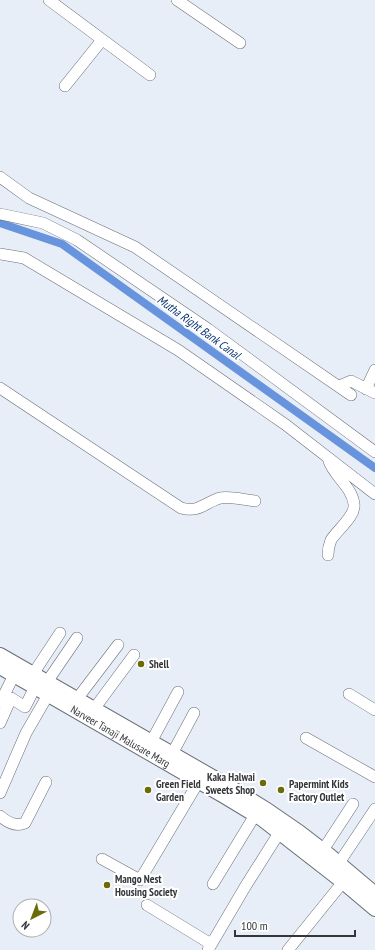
<svg xmlns="http://www.w3.org/2000/svg" width="375" height="950" viewBox="0 0 375 950" font-family="'PT Sans Narrow',sans-serif">
<rect width="100%" height="100%" fill="#e8eef8"/>
<g fill="none" stroke-linecap="round" stroke-linejoin="round">
<!-- canal -->
<path stroke="#6794dc" stroke-width="8" d="M0,223L62,244L375,468"/>
<!-- minor casing -->
<g stroke="#696e76" stroke-width="12">
<path id="minor" d="M49,0L150,75
M177,0L240,43
M65,86L102,40
M0,177L29,198L135,247L351,395
M0,214L43,223L77,240L208,329L375,452
M0,254L24,258L178,350L286,425L375,494
M339,386L351,381L375,393
M0,388L181,508C199,513 204,503 220,498C231,496 244,500 255,501
M366,389L375,370
M328,555C328,550 329,545 331,540C337,530 356,516 354,504C352,487 334,476 329,461
M33,674L60,633
M47,682L77,638
M349,694L375,710
M77,699L118,645
M0,703L14,675
M94,709L134,655
M0,723L11,698L25,707L35,687
M306,738L375,777
M151,742L178,692
M172,754L194,713
M0,793L26,733L48,695
M0,816C7,822 16,827 25,823L46,782
M323,850L353,804
M102,859L140,880L199,781
M339,863L375,809
M213,884L255,815
M147,905L211,944
M208,950L245,887L279,833
M288,950L343,882"/>
</g>
<!-- major casing -->
<g stroke="#696e76" stroke-width="16">
<g id="major">
<path d="M0,655L230,787L267,810L299,832L329,855L375,894"/>
<path id="s1" d="M0,667L224,796L262,819L343,882L375,909"/>
</g>
</g>
<!-- minor -->
<use href="#minor" stroke="#fff" stroke-width="11"/>
<!-- major -->
<use href="#major" stroke="#fff" stroke-width="14"/>
</g>
<!-- markers -->
<g fill="#6c6b09" stroke="#fff" stroke-width="1.5">
<circle cx="141" cy="664" r="4"/>
<circle cx="263" cy="783" r="4"/>
<circle cx="148" cy="790" r="4"/>
<circle cx="281" cy="790" r="4"/>
<circle cx="107" cy="885" r="4"/>
</g>
<g text-anchor="middle" dominant-baseline="central" stroke-width="4" stroke-linejoin="round" paint-order="stroke">
<!-- poi labels -->
<g font-size="11" font-weight="bold" fill="#34363a" stroke="#fff" text-anchor="start">
<text x="149" y="664">Shell</text>
<text x="255" y="777" text-anchor="end">Kaka Halwai<tspan x="255" dy="13">Sweets Shop</tspan></text>
<text x="156" y="784">Green Field<tspan x="156" dy="13">Garden</tspan></text>
<text x="289" y="784">Papermint Kids<tspan x="289" dy="13">Factory Outlet</tspan></text>
<text x="115" y="879">Mango Nest<tspan x="115" dy="13">Housing Society</tspan></text>
</g>
<!-- street labels -->
<g font-size="11" fill="#34363a" stroke="#fff">
<text stroke="none"><textPath href="#s1" startOffset="139">Narveer Tanaji Malusare Marg</textPath></text>
</g>
<!-- water labels -->
<g font-size="12" font-style="italic" fill="#093574" stroke="#fff">
<text transform="translate(199 327) rotate(36)">Mutha Right Bank Canal</text>
</g>
</g>
<!-- north arrow -->
<g transform="translate(32 918) rotate(222)"><circle r="19" fill="#ffffff" stroke="#aeafb0"/>
<path d="M0-3L7 15L0 10L-7 15Z" fill="#6c6b09"/>
<text y="-6" font-size="11" font-weight="bold" text-anchor="middle" fill="#34363a">N</text>
</g>
<!-- scale -->
<path d="M235 930v6h120v-6" fill="none" stroke="#34363a" stroke-width="2"/>
<text x="241" y="930" font-size="12" fill="#34363a" stroke="#ffffff" stroke-width="3" paint-order="stroke">100 m</text>
</svg>
